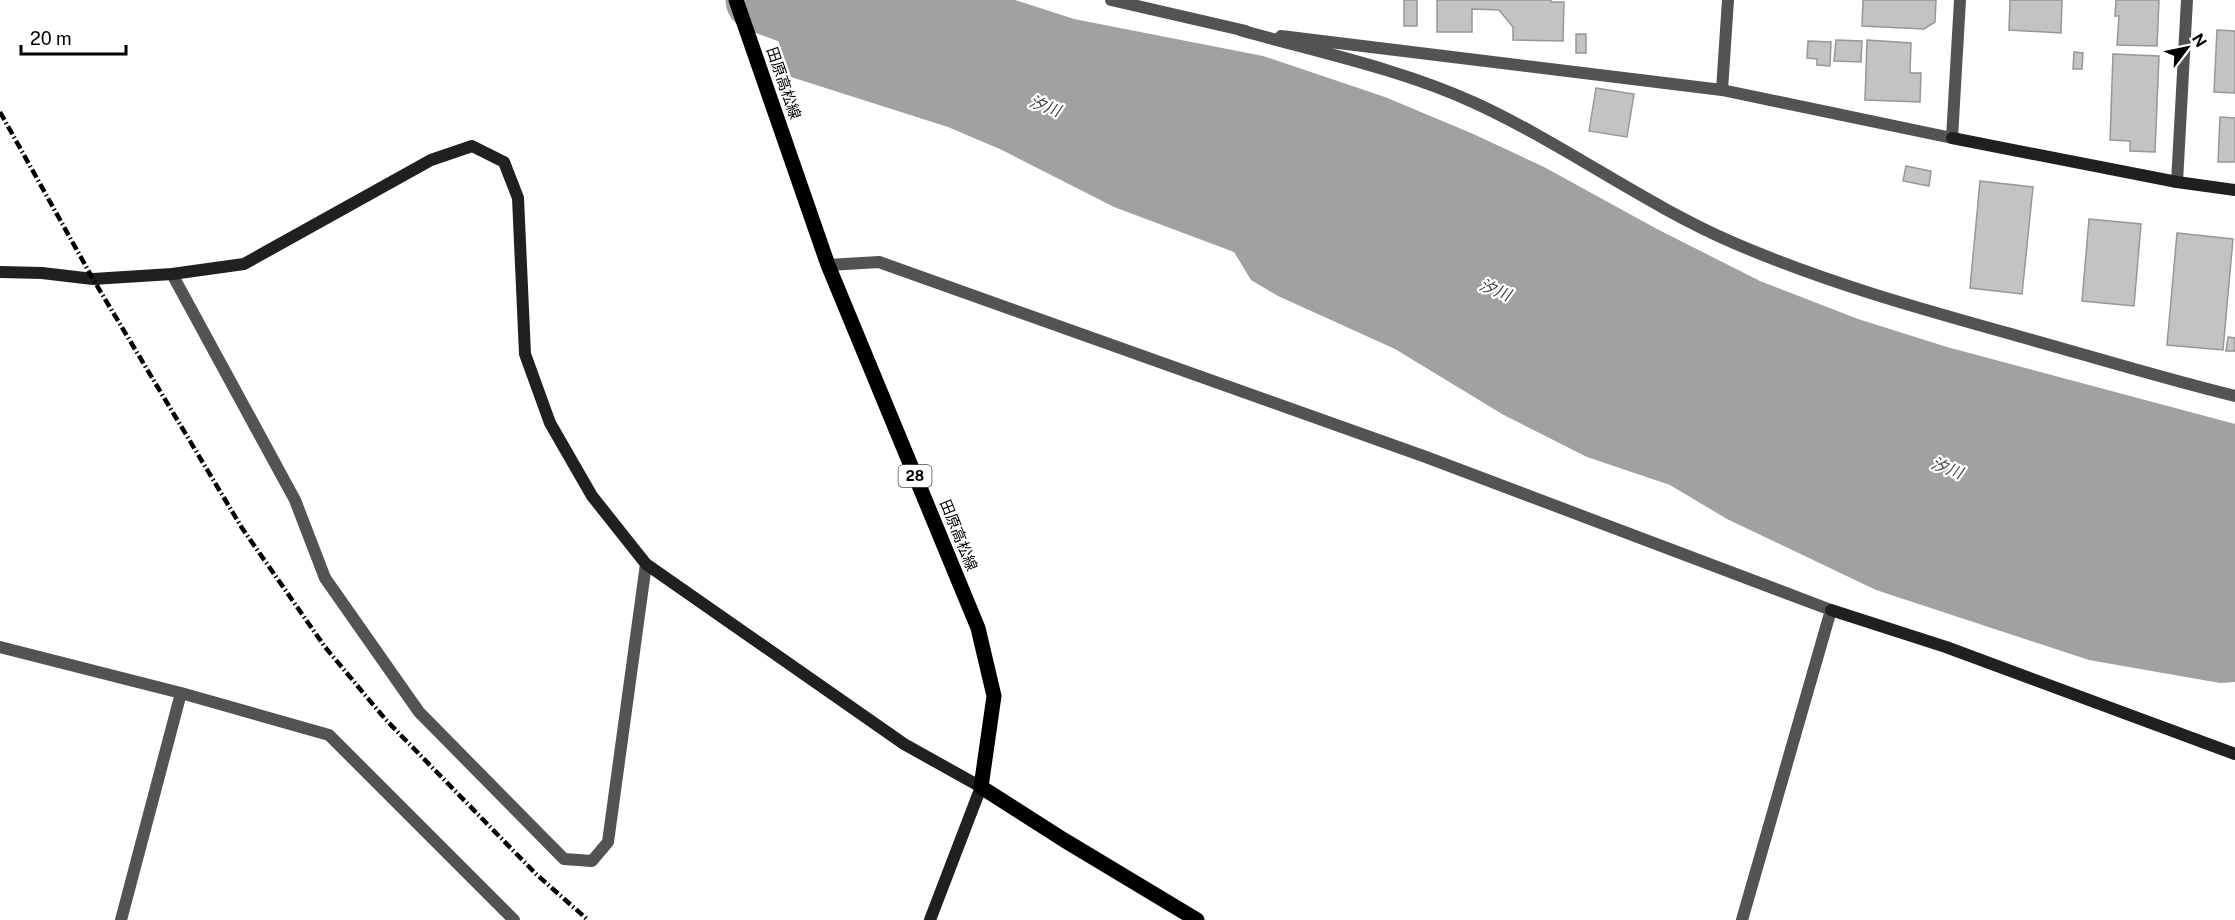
<svg xmlns="http://www.w3.org/2000/svg" width="2235" height="920" viewBox="0 0 2235 920" font-family="'Public Sans','Noto Sans JP',sans-serif">
<rect width="100%" height="100%" fill="#fff"/>
<!-- water -->
<path fill="#a1a1a1" d="M764,0H1015L1074,19L1263,56L1385,97L1471,133L1544,167L1657,229L1760,281L1858,319L1947,347L2235,424V682L2220,683L2089,660L1876,590L1727,519L1670,485L1587,457L1502,414L1395,349L1278,296L1251,280L1234,252L1114,207L1002,150L948,127L791,77Z"/>
<g fill="none" stroke-linecap="round" stroke-linejoin="round">
<!-- river -->
<path stroke="#a1a1a1" stroke-width="63" d="M757,0L845,32"/>
</g>
<!-- building -->
<path fill="#c3c3c3" stroke="#979797" stroke-width="1.5" d="M1404,0H1417V26H1404Z
M1437,0H1551V2H1564L1563,41L1513,40V27L1499,10L1472,9V32H1437Z
M1863,0H1936L1935,22L1924,29L1862,26Z
M2010,0H2062L2061,33L2009,30Z
M2116,0H2159L2157,46L2117,45L2119,16H2115Z
M2217,30L2235,31V93L2214,92Z
M1576,34H1586V53H1576Z
M1836,40L1862,41L1861,62L1834,61Z
M1867,40L1911,43L1910,73H1921L1920,102L1865,100Z
M1808,41L1831,42L1830,66L1817,65V59L1807,58Z
M2074,52L2083,53L2082,69H2073Z
M2113,54L2159,56L2155,152L2130,151V141L2110,140Z
M1596,88L1634,94L1627,137L1589,131Z
M2220,117L2235,118V162H2218Z
M1906,166L1931,171L1929,186L1903,181Z
M1980,181L2033,187L2022,294L1970,288Z
M2089,219L2141,224L2134,306L2082,301Z
M2177,233L2233,239L2223,350L2167,345Z
M2228,337L2235,338V351H2226Z"/>
<g fill="none" stroke-linecap="round" stroke-linejoin="round">
<!-- street -->
<path stroke="#535353" stroke-width="12" d="M1111,0L1246,31
M1240,30C1318,52 1401,69 1475,103C1564,144 1644,204 1734,243C1827,283 1921,309 2018,336C2090,356 2162,378 2235,396
M1281,36L1722,90L1952,138L1960,0
M1722,90L1728,0
M2177,182L2187,0
M828,265L879,262L1426,457L1831,610L1742,920
M172,274L295,500L325,578L419,712L564,859L592,861L608,842L646,564
M0,647L181,693L329,735L514,920
M121,920L181,693"/>
<!-- secondary -->
<path stroke="#202020" stroke-width="12" d="M1952,138L2177,182L2235,190
M0,272L42,273L93,279L172,274L244,264L431,160L472,146L504,162L518,198L525,354L550,423L592,496L646,564L904,744L981,787L930,920
M1831,610L1946,647L2235,754"/>
<!-- primary -->
<path stroke="#000" stroke-width="15" d="M736,0L828,265L978,628L994,696L981,787L1064,840L1197,920"/>
<!-- rail -->
<path stroke="#000" stroke-width="4.5" stroke-dasharray="9 3 1.5 3" stroke-linecap="butt" d="M0,112L93,279L242,528L325,647L386,720L536,874L588,920"/>
</g>
<g text-anchor="middle" dominant-baseline="central" stroke-width="4.5" stroke-linejoin="round" paint-order="stroke">
<!-- shield labels -->
<rect fill="#fff" stroke="#4c4c4c" stroke-width="1.5" x="898.5" y="465" width="33" height="22" rx="4.5"/>
<g font-size="14" font-weight="bold" fill="#000">
<text x="915" y="476">28</text>
</g>
<!-- street labels -->
<g font-size="15" fill="#000" stroke="#fff">
<text transform="translate(784 83) rotate(71)">田原高松線</text>
<text transform="translate(959 535) rotate(68)">田原高松線</text>
</g>
<!-- water labels -->
<g font-size="16" font-style="italic" fill="#424242" stroke="#fff">
<text transform="translate(1045 106) rotate(20)">汐川</text>
<text transform="translate(1495 290) rotate(22)">汐川</text>
<text transform="translate(1947 468) rotate(21)">汐川</text>
</g>
</g>
<!-- north arrow -->
<g transform="translate(2187 48) rotate(58)" stroke="#ffffff" stroke-width="4.5" paint-order="stroke">
<path d="M0-4.5L10 22L0 15L-10 22Z" fill="#000000"/>
<text y="-9" font-size="16" font-weight="bold" text-anchor="middle" fill="#000000">N</text>
</g>
<!-- scale -->
<path d="M21 45v9h105v-9" fill="none" stroke="#000000" stroke-width="3"/>
<text x="30" y="45" font-size="18" fill="#000000" stroke="#ffffff" stroke-width="4.5" paint-order="stroke">20 m</text>
</svg>
